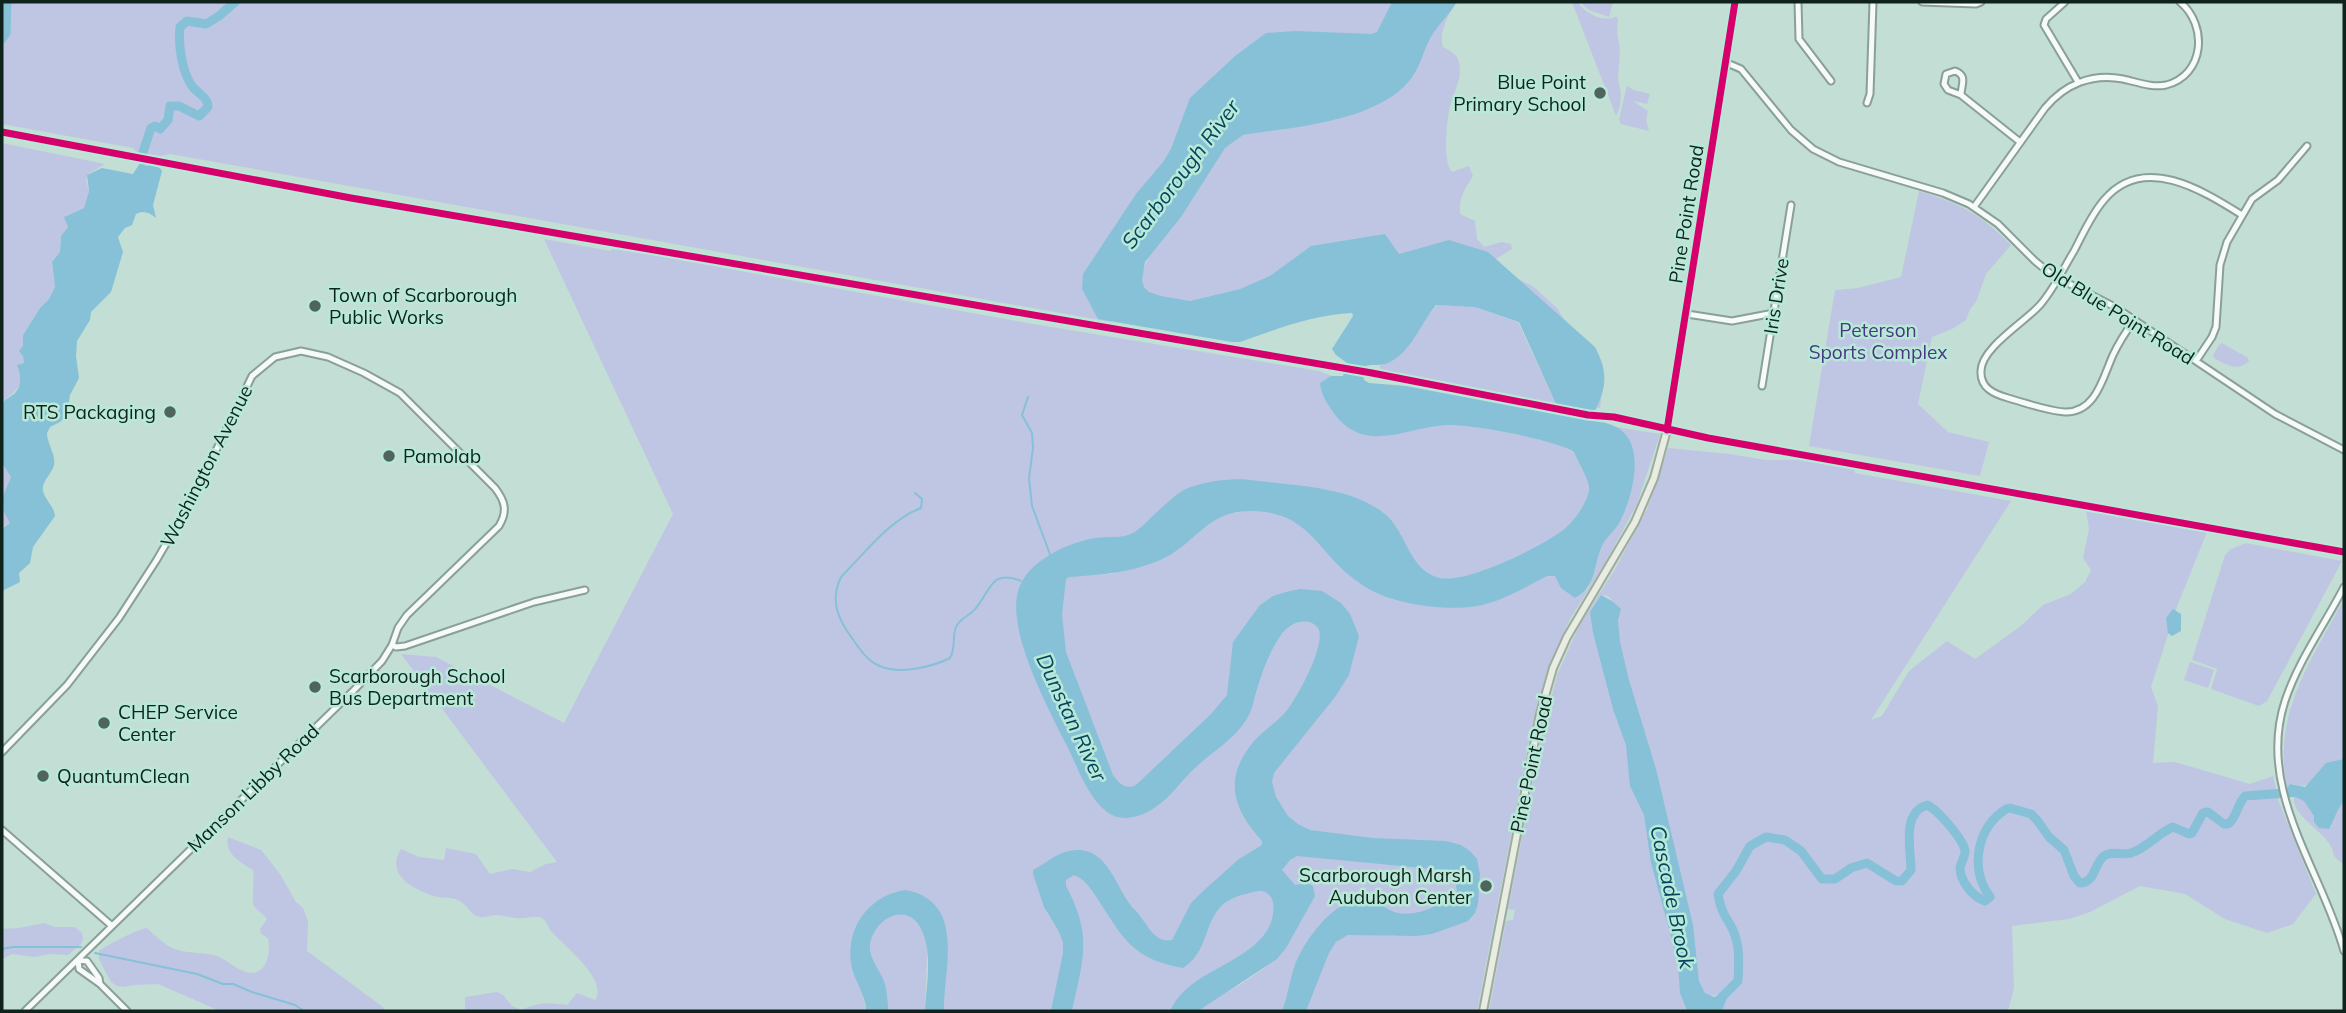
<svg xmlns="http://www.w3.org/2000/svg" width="2346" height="1013" viewBox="0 0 2346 1013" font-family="Mulish,sans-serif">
<rect width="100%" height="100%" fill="#c3ded4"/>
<!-- green -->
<path fill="#bfc6e3" d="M2,2H1392L1379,32L1170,157L1134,197L1103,318L1112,322H1111L170,154L161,156L137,153L133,148L2,124Z
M1455,2C1449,16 1438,32 1443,47C1450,51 1457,54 1459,62C1463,77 1454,92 1450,106C1447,121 1442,161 1452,172L1469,166L1473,176C1465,189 1459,196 1460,214L1475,221L1477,239L1484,247L1501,242L1511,244L1512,249L1496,259L1513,276L1534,287L1558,309L1563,318L1602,362L1604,374L1600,408L1591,407L1556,316L1259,285L1190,301L1175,300L1147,293L1140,282C1144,267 1147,256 1158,244L1218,153L1237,135L1317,122L1431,36Z
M1572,2H1577C1587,14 1600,22 1616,17L1618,19L1617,32L1620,50L1618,79L1621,93L1620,106L1616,116Z
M1580,2H1613L1609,17L1589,10Z
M1627,86L1634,90L1650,94L1647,104L1633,101L1648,111L1646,120L1649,131L1621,124L1619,120Z
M2,143L105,164L88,174L86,180L89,191L84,208L65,216L68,227L61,236L60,252L52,263L55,287L49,299L40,308L23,335L24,363L18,368C26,391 12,390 2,404Z
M1919,191C1961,204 1980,214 2011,245L1986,274L1976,302L1970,309L1966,320L1952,329L1932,337L1918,404L1948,432L1989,442L1980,476L1809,446L1835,290L1858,288L1901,277Z
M544,239L611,251L612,249L652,255L1033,324L1319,371L1455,423L1557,442L1576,454L1592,483C1588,499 1580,515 1569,526C1544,549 1468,583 1435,579L1307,492L1133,539L1052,555L1070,752L1107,811L1257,687L1268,636L1306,619L1325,630L1319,653L1300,696L1269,734L1267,843L1191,908L1172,940L1164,941L1156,938L1079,853L1046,910C1051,920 1059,928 1063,939C1069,961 1055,990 1052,1011H943L945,931L881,901L855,976L862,991L866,1011H465V997L497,992L503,995L512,1006L522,1010C537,1002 550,1003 567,1005L577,993L595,1000C609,980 564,946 552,932C547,927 546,918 539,917C532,916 524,919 517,918C510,918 503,915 496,915C491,915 486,918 480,917C470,915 468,906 460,901C452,896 442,899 434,896C412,889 385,874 401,849L419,857L444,860L446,848L476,854L490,874L512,869L530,872L546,864L557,862L401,654L436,657L564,723L673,514Z
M1437,305L1475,307L1518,322L1556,404L1381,370L1379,366L1389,362Z
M2222,343L2248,358L2249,361C2237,372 2227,365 2214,358L2213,355L2219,345Z
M1610,426L1660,434L1637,504L1604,565L1570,619L1547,671L1530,737L1477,1011H1303L1318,972L1335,940L1350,933L1395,936L1478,881L1353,838L1299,828L1285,816L1266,783L1325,704L1319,592L1230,687L1224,702L1139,785L1128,788L1120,786L1107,765L1069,670L1061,635L1062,581L1072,574L1076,576L1112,574L1191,535L1219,515L1254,510L1273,511L1297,521L1351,576L1379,594L1394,599L1446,607L1551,572L1586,590L1589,586Z
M1668,448L1729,454L1766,460H1814L1854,468L1855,473L2011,501L1871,720L1882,716L1909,671L1947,641L1975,659L2022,625L2043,605L2071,594L2085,582L2091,570L2083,558L2089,529L2086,511L2207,532L2178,604L2151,687L2158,706L2153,763L2175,762L2250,784L2273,776L2279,802L2316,894L2293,924L2267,933L2225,919L2185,894L2140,886L2090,912L2069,919L2012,926L2014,988L2008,1011H1721L1728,993L1704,997L1699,981L1691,917L1649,747L1624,670L1612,600L1608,596L1603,595C1591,610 1590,622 1598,639L1643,807L1680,958L1681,995L1687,1011H1489L1506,921L1513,920L1515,910L1508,909L1541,739L1557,675L1580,624L1614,571L1647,509Z
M2,463L11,477L3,496L10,523L3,527L2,533Z
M2246,543L2342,561L2273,690L2267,701L2259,706L2211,689L2217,669L2192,660L2225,555L2231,549Z
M2344,599V761C2309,761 2319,794 2292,784L2287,788C2272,714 2311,661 2344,599Z
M2190,662L2214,670L2208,688L2184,680Z
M2298,795L2304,799L2314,816L2317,826L2331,827L2337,809L2344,802V864C2329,855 2337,854 2328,842C2319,828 2292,815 2294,797Z
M228,837L261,850L280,874L296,902L303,908L308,921L307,951L383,1007L385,1011H220L158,984L134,985L123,987L117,986L111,982L103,967L99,959V951C107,945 138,929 147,928C156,936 166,947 178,950C191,954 204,952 217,956C227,960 236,969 246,972C267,978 271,952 268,938L261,934L260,929L267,919C264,914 257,911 254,906C251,900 255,879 253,870C241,862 224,854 228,837Z
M1295,855L1445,864L1459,887L1450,903L1409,915L1326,919L1313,933L1284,1011H1196L1203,1004L1241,984L1266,967L1282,870L1288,860Z
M1064,875H1081L1152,958L1234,896L1275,885L1273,930L1170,1011H1070Z
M906,909L928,934L925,1011H886L866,949L873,931L884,918Z
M44,923L55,927H75L82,933L83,939L81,944L68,955L50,954L34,957L12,954L2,959V929L19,928Z"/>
<!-- water -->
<path fill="#86c1d7" d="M1392,2H1457C1450,13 1441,22 1434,32C1424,46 1421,67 1410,80C1376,122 1293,127 1243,135L1225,148L1181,217L1145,262L1142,280L1144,287L1149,292L1161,296L1190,301L1240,289L1270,276L1311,246L1385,234L1399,254L1449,240L1488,252L1595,347C1608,372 1607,386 1595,411L1556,404L1519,322L1475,307L1436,305C1420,324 1412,352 1388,363C1381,366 1373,364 1365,366L1363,374L1364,380L1369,383L1406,386L1581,419L1587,418V420C1596,422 1607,422 1614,426C1649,441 1632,501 1618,525C1614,531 1608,536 1604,542C1593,561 1598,586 1575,598L1561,588L1555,576H1547C1528,586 1509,597 1489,603C1460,613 1406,606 1379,594C1365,588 1350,577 1340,567C1315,542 1303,517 1265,512C1206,504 1201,543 1158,561C1129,573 1100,575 1069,577L1066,579L1062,614L1066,652L1113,775C1120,784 1125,790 1136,785L1211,714L1227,695L1233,642L1260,605L1273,596L1286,592L1300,589L1322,591L1341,603L1350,614L1359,636L1349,675L1335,697L1274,773L1272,782L1276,797L1288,816L1298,824L1310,830L1373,838L1446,841L1461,845L1470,851L1477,859L1480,874L1478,904L1475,913L1468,921L1432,934L1416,936L1348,935L1336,942L1329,953L1306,1011H1282C1290,991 1290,969 1302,950C1316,926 1342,893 1373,901C1381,903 1386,909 1392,911C1411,920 1444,905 1457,891C1456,881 1452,875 1443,870L1297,856L1290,860L1282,870L1295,885L1307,883L1313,886L1315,896L1286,948L1277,959L1198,1011H1170C1175,1001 1181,993 1190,986C1214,966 1270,950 1273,913C1274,906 1274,898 1267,893C1261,889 1253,892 1246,894C1198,904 1216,948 1183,968C1132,959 1123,938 1097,898C1090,888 1086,880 1074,875L1066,880V886C1093,936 1083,959 1072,1011H1051L1063,953V942L1058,930L1044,907L1033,874V870C1043,865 1052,857 1062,853C1103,839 1112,878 1129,903C1132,908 1137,911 1140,916C1149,927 1155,943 1172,940L1191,903L1202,892L1239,859L1262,845V841C1232,808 1223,778 1254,741C1263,731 1274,724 1283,715C1294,704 1328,643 1318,628C1308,615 1288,624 1281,635C1270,650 1262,672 1257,689C1254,698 1253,707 1249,715C1236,739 1214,750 1195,768C1175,787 1162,811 1133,817C1124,819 1115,818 1107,812C1087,796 1079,770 1068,748C1049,710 1010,638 1017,596C1020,579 1031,567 1045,558C1059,548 1078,541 1095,538C1107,536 1122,539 1133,533C1142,528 1149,519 1157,512C1165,505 1173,497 1182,491C1197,482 1233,477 1251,480C1294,486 1360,486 1391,520C1407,539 1411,568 1436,577C1461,587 1543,546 1563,530C1574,522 1586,504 1589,491C1591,482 1578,462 1574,452C1557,440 1470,424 1448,425C1404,427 1365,456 1333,412C1326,402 1321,394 1320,383L1331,376H1343L1347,363L1336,355L1332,349L1353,316L1352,313C1312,315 1277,329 1240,342H1232L1098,319L1082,289L1083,274L1136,194L1163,162L1171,149L1190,98L1235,56L1266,33L1296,31L1371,34L1377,32Z
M142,160L146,166C151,164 159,165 162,171L153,205L156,218C149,212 143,210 136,214L132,225L125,228L118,237L123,252L111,292L91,312L90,320L77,341L76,356L79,378L70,395L67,415L60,422L50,427L47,433C47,444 56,454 54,465C52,474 41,482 43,491C45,500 54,506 55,516L33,547L30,563L19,573L20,582L4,590L2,596V533L3,528L10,523L4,512L3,496L11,477L2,463V404C6,398 11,397 15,393C23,385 20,373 17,365L24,363L23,356L19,351L23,346V335L40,308L49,299L55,287L52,262L60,252L61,236L68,227L64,217L84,208L89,191L87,175L102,168L133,174Z
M1601,595L1612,601L1621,609L1618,620L1620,642L1629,680L1656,769L1686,895L1693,925L1699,981L1705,993L1709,995L1714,997L1729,992L1722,1011H1687L1680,993L1678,962L1651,863L1644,815L1630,786L1626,745L1613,709L1593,633L1590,612Z
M2173,609L2181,614V631L2172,636L2168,633L2166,618Z
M2344,759V802C2336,809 2335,820 2329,829L2319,828L2314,822V816L2304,801L2287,793V788L2290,784L2305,787L2326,763Z
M906,890C967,902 943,970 944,1011H925C926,988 932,959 924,936C913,900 876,914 870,944C868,958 881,971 885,984C887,993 888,1002 888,1011H866C866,994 854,981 851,964C846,927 869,895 906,890Z"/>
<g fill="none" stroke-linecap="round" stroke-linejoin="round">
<!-- stream -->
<path stroke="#86c1d7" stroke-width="2" d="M1028,397L1022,415L1032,433L1033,448L1029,478L1032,506L1051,557
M915,493L922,499L921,508C889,520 865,553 841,577C829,602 839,621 854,641C862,652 868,662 882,667C902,674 932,667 950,658C956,648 952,637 956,627C961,617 970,616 976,608C991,590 991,569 1021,581
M2,949L13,947H81
M95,953L197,974L223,984H233L252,992L295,1005L304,1011"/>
<!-- river -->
<path stroke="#86c1d7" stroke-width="9" d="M2,39L6,33L7,2
M143,152L151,128L155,126L160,129L168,120L170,106H179L199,116L208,107C208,97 198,94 192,86C182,72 178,45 180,27L187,21L206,24L219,16L235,2
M1720,999L1738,981C1739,964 1740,946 1733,930C1725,915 1721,912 1718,894L1736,871L1750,846L1766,837L1785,840L1801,851L1822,879H1835L1851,868L1867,863L1896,881H1902L1911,870C1911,849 1901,813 1927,805C1937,809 1964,840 1965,851C1965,857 1961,862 1960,868C1960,881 1973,897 1985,901L1990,897C1969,868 1977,828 2006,809L2010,808L2031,814L2037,820L2049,837L2064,850L2074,876L2080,883C2096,882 2093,865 2104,856C2112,850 2122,856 2131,853C2147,848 2158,833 2173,827L2189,834L2192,833L2203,813L2208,812L2224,824H2228C2236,819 2237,805 2245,796L2300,792"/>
<!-- minor casing -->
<g stroke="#8a9f98" stroke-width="9">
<path id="minor" d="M1798,2L1799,39L1831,81
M1922,2L1976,4L1981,2
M2065,2L2046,19L2044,25L2078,82
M1727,63L1741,69L1791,130L1813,149L1839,162L1943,193L1969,204L1998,224L2035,261L2052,275L2115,307L2275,414L2344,450
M1955,71C1968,76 1961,85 1961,95L1948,90L1944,84L1946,74Z
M1961,95L2020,142
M1867,103L1870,94L1873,2
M1974,207L2045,108C2065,84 2092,73 2123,79C2137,82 2152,88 2166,85C2205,75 2208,25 2180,2
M1687,314L1732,321L1774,313
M2135,319C2127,330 2119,342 2113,355C2103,377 2096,413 2065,412C2047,411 2026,403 2008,398C1994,394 1980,388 1981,371C1981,348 2025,322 2040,305C2054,289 2063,269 2074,251C2083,234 2091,215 2104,200C2143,153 2202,190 2242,215
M2196,361L2212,337L2216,327L2220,265L2227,242L2252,199L2278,180L2307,146
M1762,386L1791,205
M2344,587C2325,624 2298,661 2285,701C2256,790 2321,869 2344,951
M2,752L67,685L119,618L156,561L194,496L252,376L275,357L301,351L328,357L364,373L400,393L495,488C505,501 508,511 499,526L407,615L398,628L392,645
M2,830L112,926
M100,984L99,978L87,961L78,960L79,969L100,984L127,1011
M25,1011L354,690L382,661L392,645L396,647L405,646L534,602L585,590"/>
</g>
<!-- major casing -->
<g stroke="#9eac9c" stroke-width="10">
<path id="major" d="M1483,1011L1540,714L1553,668L1567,637L1635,522L1654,478L1667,430L1735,2"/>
</g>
<!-- minor -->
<use href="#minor" stroke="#f6faf9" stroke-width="5"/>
<!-- major -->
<use href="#major" stroke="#e8ece3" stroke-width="6"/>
<!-- cycleway casing -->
<g stroke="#b8e9d8" stroke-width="11">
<path id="cycleway" d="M2,132L351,198L1372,373L1588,415L1614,417L1708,438L2344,552
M1667,430L1735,2"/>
</g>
<!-- cycleway -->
<use href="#cycleway" stroke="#d6006c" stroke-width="7"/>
</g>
<!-- markers -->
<g fill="#4e645c" stroke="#b8e9d8" stroke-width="2.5">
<circle cx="1600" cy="93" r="7"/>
<circle cx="315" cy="306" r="7"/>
<circle cx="170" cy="412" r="7"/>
<circle cx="389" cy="456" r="7"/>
<circle cx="315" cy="687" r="7"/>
<circle cx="104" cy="723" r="7"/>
<circle cx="43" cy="776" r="7"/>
<circle cx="1486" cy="886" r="7"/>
</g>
<g text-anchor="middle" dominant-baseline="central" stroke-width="5" stroke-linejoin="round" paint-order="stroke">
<!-- poi labels -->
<g font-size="19" fill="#0f221c" stroke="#b8e9d8" text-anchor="start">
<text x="1586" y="82" text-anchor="end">Blue Point<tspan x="1586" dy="22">Primary School</tspan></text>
<text x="329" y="295">Town of Scarborough<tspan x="329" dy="22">Public Works</tspan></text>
<text x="156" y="412" text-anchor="end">RTS Packaging</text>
<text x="403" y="456">Pamolab</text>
<text x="329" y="676">Scarborough School<tspan x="329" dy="22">Bus Department</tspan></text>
<text x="118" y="712">CHEP Service<tspan x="118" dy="22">Center</tspan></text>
<text x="57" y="776">QuantumClean</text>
<text x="1472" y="875" text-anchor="end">Scarborough Marsh<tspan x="1472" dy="22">Audubon Center</tspan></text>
</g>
<!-- street labels -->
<g font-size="19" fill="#0f221c" stroke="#b8e9d8">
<text transform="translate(1686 214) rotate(-81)">Pine Point Road</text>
<text transform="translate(1776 296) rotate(-81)">Iris Drive</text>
<text transform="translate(2118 313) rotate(32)">Old Blue Point Road</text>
<text transform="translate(206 466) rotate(-63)">Washington Avenue</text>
<text transform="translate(1531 764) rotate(-78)">Pine Point Road</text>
<text transform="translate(253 788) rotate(-44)">Manson Libby Road</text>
</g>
<!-- park labels -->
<g font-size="19" fill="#493781" stroke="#b8e9d8">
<text x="1878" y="330">Peterson<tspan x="1878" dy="22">Sports Complex</tspan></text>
</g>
<!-- water labels -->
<g font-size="21" font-style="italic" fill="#05455e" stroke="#b8e9d8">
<text transform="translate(1180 174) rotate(-53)">Scarborough River</text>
<text transform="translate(1072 717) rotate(65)">Dunstan River</text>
<text transform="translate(1673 897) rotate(78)">Cascade Brook</text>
</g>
</g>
<!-- border -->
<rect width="2346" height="1013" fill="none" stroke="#0f221c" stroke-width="7"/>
</svg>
